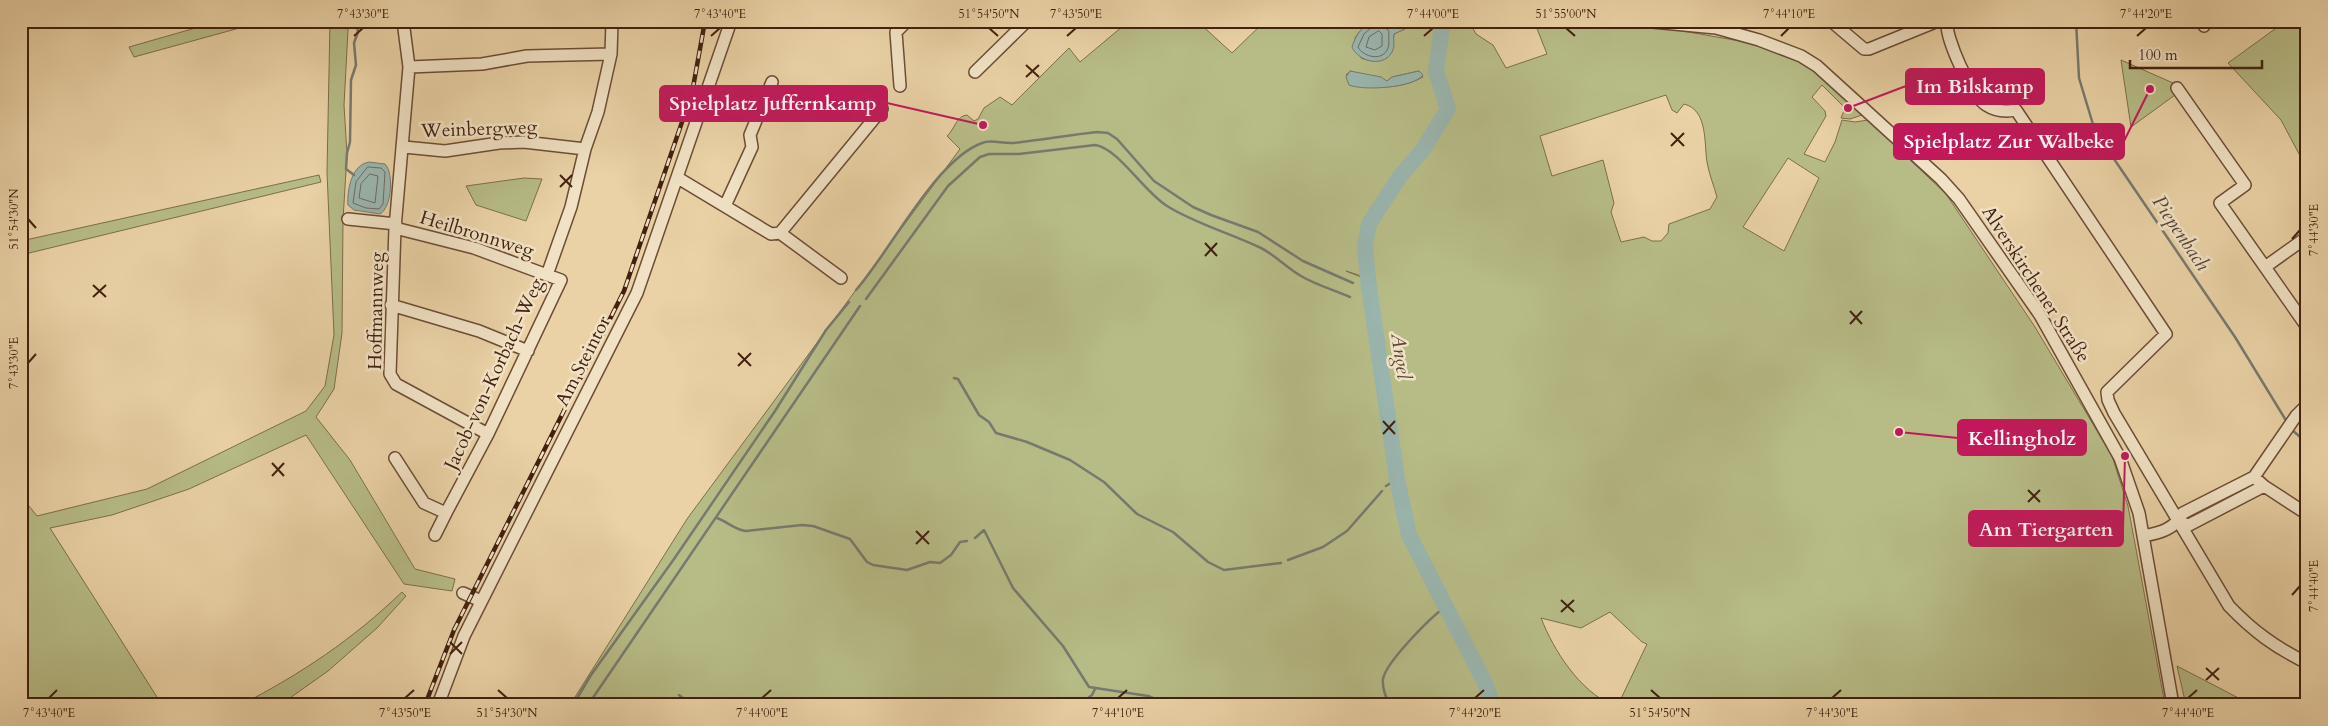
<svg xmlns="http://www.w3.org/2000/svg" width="2328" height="726" viewBox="0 0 2328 726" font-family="Cardo,serif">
<rect width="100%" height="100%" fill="#ead2a6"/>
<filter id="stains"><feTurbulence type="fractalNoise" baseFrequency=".004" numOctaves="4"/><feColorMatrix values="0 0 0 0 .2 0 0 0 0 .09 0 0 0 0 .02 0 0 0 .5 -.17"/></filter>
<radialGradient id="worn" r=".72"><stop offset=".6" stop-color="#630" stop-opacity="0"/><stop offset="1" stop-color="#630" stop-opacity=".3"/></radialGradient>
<!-- green -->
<path fill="#b7bc87" stroke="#7c6e4c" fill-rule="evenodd" d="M220,21H265L134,57L129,47Z
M330,21H347L348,30L344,105L347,154L343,220L342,333L334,389L316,417L350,460L415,569L455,579L452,591L404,584L306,435L189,489L112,515L50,528L162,705H21V496L37,516L147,489L306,411L325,386L334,335L327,172Z
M1129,21H1197L1232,53L1265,21H1394L1389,25C1374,17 1363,25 1355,38L1361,58C1371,62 1388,64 1392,50C1394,45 1393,39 1394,34L1405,29L1413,21H1469L1476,34L1493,45L1506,68L1547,54L1534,21H1586L1677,30L1757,44L1806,63L1862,115L1850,119L1841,118L1845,108L1822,85L1812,97L1825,111L1826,116L1804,154L1825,162L1835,142L1842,120L1855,122L1868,120L1946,194L2035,327L2112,456L2128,506L2165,705H1618L1647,644L1642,642L1610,612L1581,628L1541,618C1554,651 1579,690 1612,705H570L687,519L960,149L947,136C955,129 956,116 967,115L974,121L978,119L984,108L1000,97L1012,105L1069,48L1080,62ZM1350,71L1387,81L1392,77L1419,71L1423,77C1402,89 1376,88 1353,86L1346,75ZM1666,95L1672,110L1677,113L1684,104C1708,110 1704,143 1707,162C1709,174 1714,186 1717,197L1710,209L1669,224L1668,233L1661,241H1652L1644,237L1621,242L1611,212L1614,203L1603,160L1552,176L1540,136ZM1444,111L1452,114L1400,182L1378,218L1371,243L1376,288L1368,280L1346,271L1365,277L1363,250L1366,222ZM1788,158L1819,178L1784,251L1743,227Z
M2286,21H2307V169L2281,120L2228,63Z
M2121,60L2173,83L2175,95L2131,127Z
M319,175L321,182L21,255V241Z
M524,178L542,179L526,221L476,205L466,186Z
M402,592L406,596L377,628L328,671L280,705H241C302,673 352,640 402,592Z
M2177,666L2252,705H2186Z"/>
<!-- water -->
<path fill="#9ab6af" stroke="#777a6f" d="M1377,21L1389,25L1394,21H1413L1405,29L1394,34C1393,39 1395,45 1393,50C1386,68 1359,63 1352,47C1356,34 1363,24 1377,21Z
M1350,71L1381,77L1387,81L1392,77L1419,71L1423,75C1413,88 1364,91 1349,85L1346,77Z
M369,162L385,164C394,173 392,207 380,214L354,210L348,205C347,191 351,165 369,162Z"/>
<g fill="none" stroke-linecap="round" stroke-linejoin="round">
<!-- shore -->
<path stroke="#6e6b60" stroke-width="1" d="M1374,21L1373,26L1364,34L1358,47C1363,57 1383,62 1388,48C1390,43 1388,36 1389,31L1383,26L1382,21
M1379,31L1382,34V46L1375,50L1366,47L1369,37Z
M368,167L381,168L385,172L383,204L379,209L366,208L353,203L356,182Z
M370,174L378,176L375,203L359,198L361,184Z"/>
<!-- stream -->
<path stroke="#777a6f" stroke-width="2.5" d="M2076,21L2079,78L2095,131L2235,337L2287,422
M354,175L346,169L347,153L350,142L351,80L356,65L354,43L358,32L356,21
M1363,287L1369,288
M856,290C890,252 935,160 982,143C991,139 1003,144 1013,143C1041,140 1069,135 1097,132L1108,133L1117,139L1154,181L1193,207L1211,215L1258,232L1303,261L1353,283
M866,299L948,186L980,157L989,154H1019L1095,145C1118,148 1144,192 1167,206C1196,224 1230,233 1261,248C1275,255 1287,268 1301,276C1316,285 1334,290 1350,297
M1365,305L1372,306
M954,378L958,379L979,415L989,422L996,433L1027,442L1070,460L1104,482L1137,514L1173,532L1208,562L1224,570L1281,563
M2291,429L2307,443
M1386,486L1397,479
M717,518C728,522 735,530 746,531L802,525L813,526L850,539L867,562L873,565L907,570L930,562L940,563L951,555L960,542L967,541
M975,538L984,530L1013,588L1063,646L1089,687L1148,696L1170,705
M1288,560L1323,547L1347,531L1382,491
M679,695L692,705
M573,705L591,675L674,559L775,411L826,330L849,302
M588,705L860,306
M1079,705L1092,695L1095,689
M1390,705C1386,697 1382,689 1383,679C1386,662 1430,618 1445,607"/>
<!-- river -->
<path stroke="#9ab6af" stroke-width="16" d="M1446,21L1442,26L1436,71L1448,109L1422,151L1400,176L1369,224L1365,246L1368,280L1397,479L1409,535L1485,683L1493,705"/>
<!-- minor casing -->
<g stroke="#6c4c36" stroke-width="14">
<path id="minor" d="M403,21L409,67L395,228L390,374L396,384L488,434
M1642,21L1716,28L1759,40L1801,56L1817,66L1861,106L1941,179L1959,199L2040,315L2120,458L2139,513L2173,705
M1831,21L1864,49H1869L1938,21
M1947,21C1945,38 1971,95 1986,105C1995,111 2006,112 2016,110L2166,334L2107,392L2108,400L2114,413L2229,606C2254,632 2275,647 2307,663
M2201,21L2204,26
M409,67L482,64L527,56L611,54
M975,72L1027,21
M900,86L896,32L907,21
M2177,88L2245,185L2220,203L2307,327
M404,147L445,151L499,143L524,142L585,149
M678,178L771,234L780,233L882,109
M725,206L752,147L750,135L772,82
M348,219L396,224
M395,228L474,248L547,275
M780,233L841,278
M2265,267L2307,237
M391,305L479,331L528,351
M395,458L424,503L446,513L488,434L561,280L547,275L571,207L585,149L598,112L611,54L612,21
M2264,486L2307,514
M2178,522L2189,525L2264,486L2254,477
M435,535L446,513
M2143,536C2160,533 2175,529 2183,513L2254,477L2296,416L2307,405
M463,593L481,601
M438,705L464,636L637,293L731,21"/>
</g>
<!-- minor -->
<use href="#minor" stroke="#f1e2c5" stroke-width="11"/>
<!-- rail casing -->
<g stroke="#422010" stroke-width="4.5">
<path id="rail" d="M425,705L454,630L624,291L692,93L705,21"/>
</g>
<!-- rail -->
<use href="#rail" stroke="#f1e2c5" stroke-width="2.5" stroke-dasharray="8" stroke-linecap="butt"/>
</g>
<!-- ticks -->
<path fill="none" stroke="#422010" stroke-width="2" d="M989,28L998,36M1566,28L1575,36M354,36L363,28M711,36L720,28M1067,36L1076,28M1424,36L1433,28M1781,36L1789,28M2137,36L2146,28M1026,65L1039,77M1026,77L1039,65M1671,133L1684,146M1671,146L1684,133M560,175L572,187M560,187L572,175M28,219L36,228M2292,239L2300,230M1205,243L1217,256M1205,256L1217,243M93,285L106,297M93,297L106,285M1850,311L1862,324M1850,324L1862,311M738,353L751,366M28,363L36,354M738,366L751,353M1383,421L1395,434M1383,434L1395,421M272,463L284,476M272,476L284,463M2028,490L2040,502M2028,502L2040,490M916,531L929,544M916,544L929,531M2292,595L2300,586M1561,600L1574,612M1561,612L1574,600M450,642L462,654M450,654L462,642M2206,668L2219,680M2206,680L2219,668M498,690L507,698M1651,690L1660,698M49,698L57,690M405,698L414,690M762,698L771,690M1118,698L1127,690M1475,698L1484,690M1832,698L1841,690M2188,698L2197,690"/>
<g text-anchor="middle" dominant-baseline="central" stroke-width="5" stroke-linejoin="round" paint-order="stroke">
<!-- street labels -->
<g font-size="19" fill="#422010" stroke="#f1e2c5">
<text transform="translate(479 129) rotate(-2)">Weinbergweg</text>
<text transform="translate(477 234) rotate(17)">Heilbronnweg</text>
<text transform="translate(2036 284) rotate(57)">Alverskirchener Straße</text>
<text transform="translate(376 311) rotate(-89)">Hoffmannweg</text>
<text transform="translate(583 361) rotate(-63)">Am Steintor</text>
<text transform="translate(494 374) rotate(-65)">Jacob-von-Korbach-Weg</text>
</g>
<!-- water labels -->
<g font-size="20" font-style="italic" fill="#584638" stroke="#f1e2c5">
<text transform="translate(2181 233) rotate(56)">Piepenbach</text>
<text transform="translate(1401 356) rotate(82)">Angel</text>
</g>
</g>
<!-- callouts -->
<path fill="none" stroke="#c2185b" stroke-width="2" d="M1848 108L1906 86M983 125L887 103M2150 89L2124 141M1899 432L1958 438M2125 456L2123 529"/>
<g fill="#c2185b" stroke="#f1e2c5" stroke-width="2">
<circle cx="1848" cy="108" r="5"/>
<circle cx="983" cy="125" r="5"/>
<circle cx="2150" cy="89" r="5"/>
<circle cx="1899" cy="432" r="5"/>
<circle cx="2125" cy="456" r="5"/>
</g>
<g fill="#c2185b" stroke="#c2185b" stroke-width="2">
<rect x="1906" y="69" width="138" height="35" rx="5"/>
<rect x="660" y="86" width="227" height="35" rx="5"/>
<rect x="1894" y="124" width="230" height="35" rx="5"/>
<rect x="1958" y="420" width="128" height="35" rx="5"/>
<rect x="1969" y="511" width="154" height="35" rx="5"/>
</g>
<g font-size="20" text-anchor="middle" font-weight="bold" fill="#fff">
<text x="1975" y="93">Im Bilskamp</text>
<text x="773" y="110">Spielplatz Juffernkamp</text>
<text x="2009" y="148">Spielplatz Zur Walbeke</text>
<text x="2022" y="445">Kellingholz</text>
<text x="2046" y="536">Am Tiergarten</text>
</g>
<!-- margin -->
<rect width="2328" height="726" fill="none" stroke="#ead2a6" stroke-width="55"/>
<!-- scale -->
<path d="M2130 60v8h132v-8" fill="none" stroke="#422010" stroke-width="2.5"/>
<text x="2138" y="60" font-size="15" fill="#422010" stroke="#f1e2c5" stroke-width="4" paint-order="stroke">100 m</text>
<rect x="28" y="28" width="2272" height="670" fill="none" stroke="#422010" stroke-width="2"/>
<g font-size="12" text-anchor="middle" fill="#422010">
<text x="363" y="18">7°43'30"E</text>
<text x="720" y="18">7°43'40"E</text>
<text x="989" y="18">51°54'50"N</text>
<text x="1076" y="18">7°43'50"E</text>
<text x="1433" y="18">7°44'00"E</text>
<text x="1566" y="18">51°55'00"N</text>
<text x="1789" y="18">7°44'10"E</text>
<text x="2146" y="18">7°44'20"E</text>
<text transform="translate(14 219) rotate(-90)" y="4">51°54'30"N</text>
<text transform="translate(2314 230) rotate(-90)" y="4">7°44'30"E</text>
<text transform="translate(14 363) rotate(-90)" y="4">7°43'30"E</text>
<text transform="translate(2314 586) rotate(-90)" y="4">7°44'40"E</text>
<text x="49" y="717">7°43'40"E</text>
<text x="405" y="717">7°43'50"E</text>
<text x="507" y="717">51°54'30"N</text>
<text x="762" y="717">7°44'00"E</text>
<text x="1118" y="717">7°44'10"E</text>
<text x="1475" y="717">7°44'20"E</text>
<text x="1660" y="717">51°54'50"N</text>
<text x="1832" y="717">7°44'30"E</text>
<text x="2188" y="717">7°44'40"E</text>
</g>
<rect width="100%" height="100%" filter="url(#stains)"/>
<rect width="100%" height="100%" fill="url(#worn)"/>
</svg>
